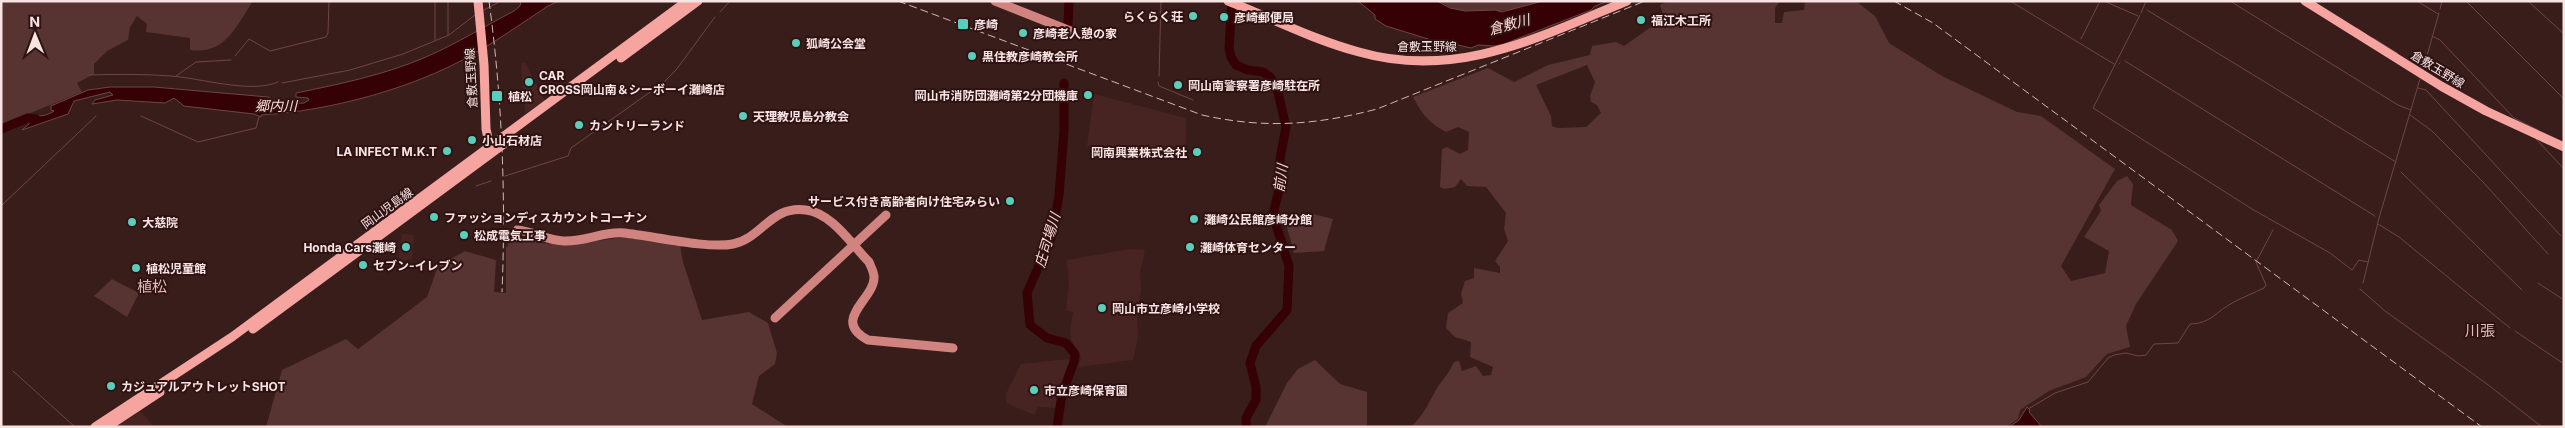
<svg xmlns="http://www.w3.org/2000/svg" width="2565" height="428" viewBox="0 0 2565 428" font-family="Inter,'Noto Sans JP',sans-serif">
<rect width="100%" height="100%" fill="#391d1b"/>
<!-- built -->
<path fill="#472422" d="M525,62L545,101L525,113L521,63Z
M1094,94L1186,118V142L1180,156L1131,160L1127,151L1087,146Z
M402,234L414,235L412,259L398,262Z
M1130,249L1145,250L1140,272L1141,291L1137,309L1138,338L1133,360L1078,367L1081,357L1071,339L1070,332L1073,312L1066,311L1069,283L1067,260Z
M1069,359L1070,360L1055,408L1038,407L1034,415L1006,403V394L1021,364Z
M141,411L154,427H116Z"/>
<!-- green -->
<path fill="#573331" fill-rule="evenodd" d="M1,1H253C236,27 225,55 190,50V38L146,32L147,24L137,16L130,27L128,40L107,51L94,64V74L77,83L82,92L1,125Z
M1438,1H1542C1520,11 1474,16 1452,8C1447,6 1443,3 1438,1Z
M1668,1H1780L1775,8V23H1782L1784,12L1804,10L1805,1H1856L1875,16L1889,43L1942,76L2017,112L2041,116L2115,169L2061,266L2071,281L2105,273L2109,251L2084,237L2101,211L2099,205L2117,181L2127,176L2133,184L2131,205L2172,230L2178,241L2136,304L2126,326L2130,347L2107,354L2086,377L2049,391L2020,410L2018,419L2006,427H1411C1426,412 1427,405 1437,388C1443,379 1450,372 1454,362L1459,361L1462,371L1476,366L1483,376L1491,375L1493,367L1470,357L1471,342L1455,337L1446,328L1448,313L1463,303L1461,294L1465,281L1474,278V268L1500,273V267L1495,261L1508,241L1504,229L1506,213L1486,187L1467,186L1461,179L1455,187L1444,189L1440,187L1442,149L1447,147L1460,154L1468,150L1469,132L1458,127L1446,132C1429,123 1422,114 1413,97L1488,68L1514,82L1548,65L1590,55L1592,46L1616,42L1624,46L1664,18L1660,5ZM1587,65L1595,82L1590,96L1591,102L1597,105L1601,113L1586,127L1558,128L1552,126L1551,116L1536,85Z
M1313,214L1333,219L1324,251L1294,253L1284,217Z
M506,237H525L540,243L566,245L625,237L680,245L683,262L702,320L749,312L768,323L777,353L775,364L759,376L752,404L788,427H266L282,370L346,339L358,349L427,297L438,266L465,251L496,260L494,292L506,293V247H508V243L506,242Z
M112,279L139,293L127,317L94,296Z
M1315,360L1340,384L1367,392V427H1265L1287,383L1298,369Z"/>
<!-- water -->
<path fill="#350104" stroke="#704547" d="M521,1H559L548,6C522,23 497,41 470,56C411,89 329,111 261,115V117L254,114L184,106L174,98L165,103L117,100L92,104L95,100L113,95L110,92L74,101L68,114L22,130L29,124L30,120L25,118C35,114 42,119 54,111L51,110V106L88,90L110,87H154L268,97L275,101H289L290,104L304,103L309,100L308,98L296,97V93C340,84 384,75 426,57C456,44 485,26 514,11L520,6Z
M1358,1H1437L1450,8L1465,11L1495,10L1502,12L1543,1H1608L1595,6L1591,10L1504,44L1494,46L1478,45L1471,48L1458,45L1454,47L1386,26L1375,19V15Z
M2027,407L2030,410L2029,412L2042,427H2009L2019,420Z"/>
<g fill="none" stroke-linecap="round" stroke-linejoin="round">
<!-- stream -->
<path stroke="#704547" stroke-width="1" d="M435,1V40
M448,1V35
M2010,1L2114,64
M2104,1L2138,16
M2230,1L2398,105L2411,110
M2417,1L2438,14
M2466,1L2564,99
M2528,1L2564,34
M2440,9L2442,1
M484,10L501,1
M2147,10L2396,162
M720,12L730,1
M2141,13L2146,1
M2140,15L2093,108L2252,209L2330,253L2352,270L2359,260L2368,262
M2357,28L2367,35
M2432,36L2440,40L2514,118L2538,130
M2373,38L2397,53
M2081,39L2100,1
M235,56L249,39L270,51L326,37L328,33L329,1
M2125,61L2375,216
M2119,64L2120,63
M2423,70L2439,13
M89,75C116,74 144,74 171,76C200,78 251,94 278,82
M176,76L196,62L231,60
M1159,76L1161,1
M1158,82L1159,86L1193,100
M282,83L350,70L403,54L449,35L475,15
M2418,88L2426,90L2561,236
M2410,115L2432,131L2483,182L2548,254
M141,116L198,142L256,128L259,117
M2536,139L2564,169
M2401,172L2522,290
M505,176L568,156L571,148L663,83L676,70L715,17
M476,186L491,181
M1,206L96,116
M2378,224L2399,237L2510,328
M2363,283L2379,218L2420,79
M2538,283L2564,300
M2360,289L2385,311L2487,384L2542,427
M2515,331L2564,364
M13,371L75,427
M2028,409L2055,393L2088,382L2108,358L2114,355L2126,353L2138,356L2146,355L2154,344L2178,343L2190,324C2211,324 2216,311 2234,302C2243,297 2254,293 2264,288L2266,285L2256,262L2273,230"/>
<!-- river -->
<path stroke="#350104" stroke-width="9" d="M1232,1L1229,48L1231,57L1236,65L1248,70L1263,72L1270,77L1277,88L1286,127L1280,159V185L1273,215L1289,266L1287,310L1256,346L1250,363L1256,387V400L1246,418V427
M1068,24L1069,1
M1,129L28,118L36,119
M1057,427L1062,394L1074,362L1075,354L1066,343L1047,338L1030,325L1027,293L1051,238L1059,196L1064,130V83"/>
<!-- secondary -->
<path stroke="#d1847f" stroke-width="9" d="M995,1L1073,32
M517,230C533,231 547,241 564,241C585,242 604,231 624,233C653,236 708,249 733,244C762,238 771,205 806,210C832,213 852,245 869,262C871,267 874,272 874,277C875,299 830,320 868,340L953,348
M775,318L886,215"/>
<!-- primary -->
<path stroke="#f5a49f" stroke-width="9" d="M478,1L484,65L486,129L491,152
M1228,1C1271,18 1314,40 1359,52C1457,80 1539,37 1627,1
M2305,1L2441,86L2486,111L2564,147
M621,58L698,1
M253,329L508,141
M95,427L232,337L687,1
M107,427L160,392"/>
<!-- rail -->
<path stroke="#cfb9b8" stroke-width="1" stroke-dasharray="8 4" stroke-linecap="butt" d="M489,1C502,97 506,195 502,292
M898,1L1202,115C1265,129 1316,125 1377,109L1645,1
M1894,1L1933,23L2482,427"/>
</g>
<!-- markers -->
<g fill="#5bcebb" stroke="#2e1312" stroke-width="2">
<circle cx="1193" cy="16" r="5"/>
<circle cx="1224" cy="17" r="5"/>
<circle cx="1641" cy="20" r="5"/>
<rect x="957" y="18" width="12" height="12" rx="2.5"/>
<circle cx="1023" cy="33" r="5"/>
<circle cx="796" cy="43" r="5"/>
<circle cx="972" cy="56" r="5"/>
<circle cx="529" cy="82" r="5"/>
<circle cx="1178" cy="85" r="5"/>
<circle cx="1088" cy="95" r="5"/>
<rect x="491" y="90" width="12" height="12" rx="2.5"/>
<circle cx="743" cy="116" r="5"/>
<circle cx="579" cy="125" r="5"/>
<circle cx="472" cy="140" r="5"/>
<circle cx="447" cy="151" r="5"/>
<circle cx="1197" cy="152" r="5"/>
<circle cx="1010" cy="201" r="5"/>
<circle cx="434" cy="217" r="5"/>
<circle cx="1194" cy="219" r="5"/>
<circle cx="132" cy="222" r="5"/>
<circle cx="464" cy="235" r="5"/>
<circle cx="406" cy="247" r="5"/>
<circle cx="1190" cy="247" r="5"/>
<circle cx="363" cy="265" r="5"/>
<circle cx="136" cy="268" r="5"/>
<circle cx="1102" cy="308" r="5"/>
<circle cx="111" cy="386" r="5"/>
<circle cx="1034" cy="390" r="5"/>
</g>
<g text-anchor="middle" dominant-baseline="central" stroke-width="4" stroke-linejoin="round" paint-order="stroke">
<!-- poi labels -->
<g font-size="12" font-weight="bold" fill="#f8e4e3" stroke="#2e1312" text-anchor="start">
<text x="1183" y="16" text-anchor="end">らくらく荘</text>
<text x="1234" y="17">彦崎郵便局</text>
<text x="1651" y="20">福江木工所</text>
<text x="974" y="24">彦崎</text>
<text x="1033" y="33">彦崎老人憩の家</text>
<text x="806" y="43">狐崎公会堂</text>
<text x="982" y="56">黒住教彦崎教会所</text>
<text x="539" y="75">CAR<tspan x="539" dy="14">CROSS岡山南＆シーボーイ灘崎店</tspan></text>
<text x="1188" y="85">岡山南警察署彦崎駐在所</text>
<text x="1078" y="95" text-anchor="end">岡山市消防団灘崎第2分団機庫</text>
<text x="508" y="96">植松</text>
<text x="753" y="116">天理教児島分教会</text>
<text x="589" y="125">カントリーランド</text>
<text x="482" y="140">小山石材店</text>
<text x="437" y="151" text-anchor="end">LA INFECT M.K.T</text>
<text x="1187" y="152" text-anchor="end">岡南興業株式会社</text>
<text x="1000" y="201" text-anchor="end">サービス付き高齢者向け住宅みらい</text>
<text x="444" y="217">ファッションディスカウントコーナン</text>
<text x="1204" y="219">灘崎公民館彦崎分館</text>
<text x="142" y="222">大慈院</text>
<text x="474" y="235">松成電気工事</text>
<text x="396" y="247" text-anchor="end">Honda Cars灘崎</text>
<text x="1200" y="247">灘崎体育センター</text>
<text x="373" y="265">セブン-イレブン</text>
<text x="146" y="268">植松児童館</text>
<text x="1112" y="308">岡山市立彦崎小学校</text>
<text x="121" y="386">カジュアルアウトレットSHOT</text>
<text x="1044" y="390">市立彦崎保育園</text>
</g>
<!-- street labels -->
<g font-size="12" fill="#f8e4e3" stroke="#2e1312">
<text x="1427" y="46">倉敷玉野線</text>
<text transform="translate(2438 69) rotate(31)">倉敷玉野線</text>
<text transform="translate(471 78) rotate(-93)">倉敷玉野線</text>
<text transform="translate(387 208) rotate(-36)">岡山児島線</text>
</g>
<!-- water labels -->
<g font-size="14" font-style="italic" fill="#fed6d3" stroke="#2e1312">
<text transform="translate(1509 24) rotate(-15)">倉敷川</text>
<text x="276" y="105">郷内川</text>
<text transform="translate(1280 178) rotate(-82)">前川</text>
<text transform="translate(1047 240) rotate(-73)">庄司場川</text>
</g>
<!-- quarter labels -->
<g font-size="15" fill="#e1bbb7" stroke="#2e1312">
<text x="152" y="286">植松</text>
<text x="2480" y="330">川張</text>
</g>
</g>
<!-- border -->
<rect width="2565" height="428" fill="none" stroke="#f8e4e3" stroke-width="5"/>
<!-- north arrow -->
<g transform="translate(35 35) rotate(359)" stroke="#2e1312" stroke-width="4" paint-order="stroke">
<path d="M0-4L9 19L0 12L-9 19Z" fill="#f8e4e3"/>
<text y="-8" font-size="14" font-weight="bold" text-anchor="middle" fill="#f8e4e3">N</text>
</g>
</svg>
